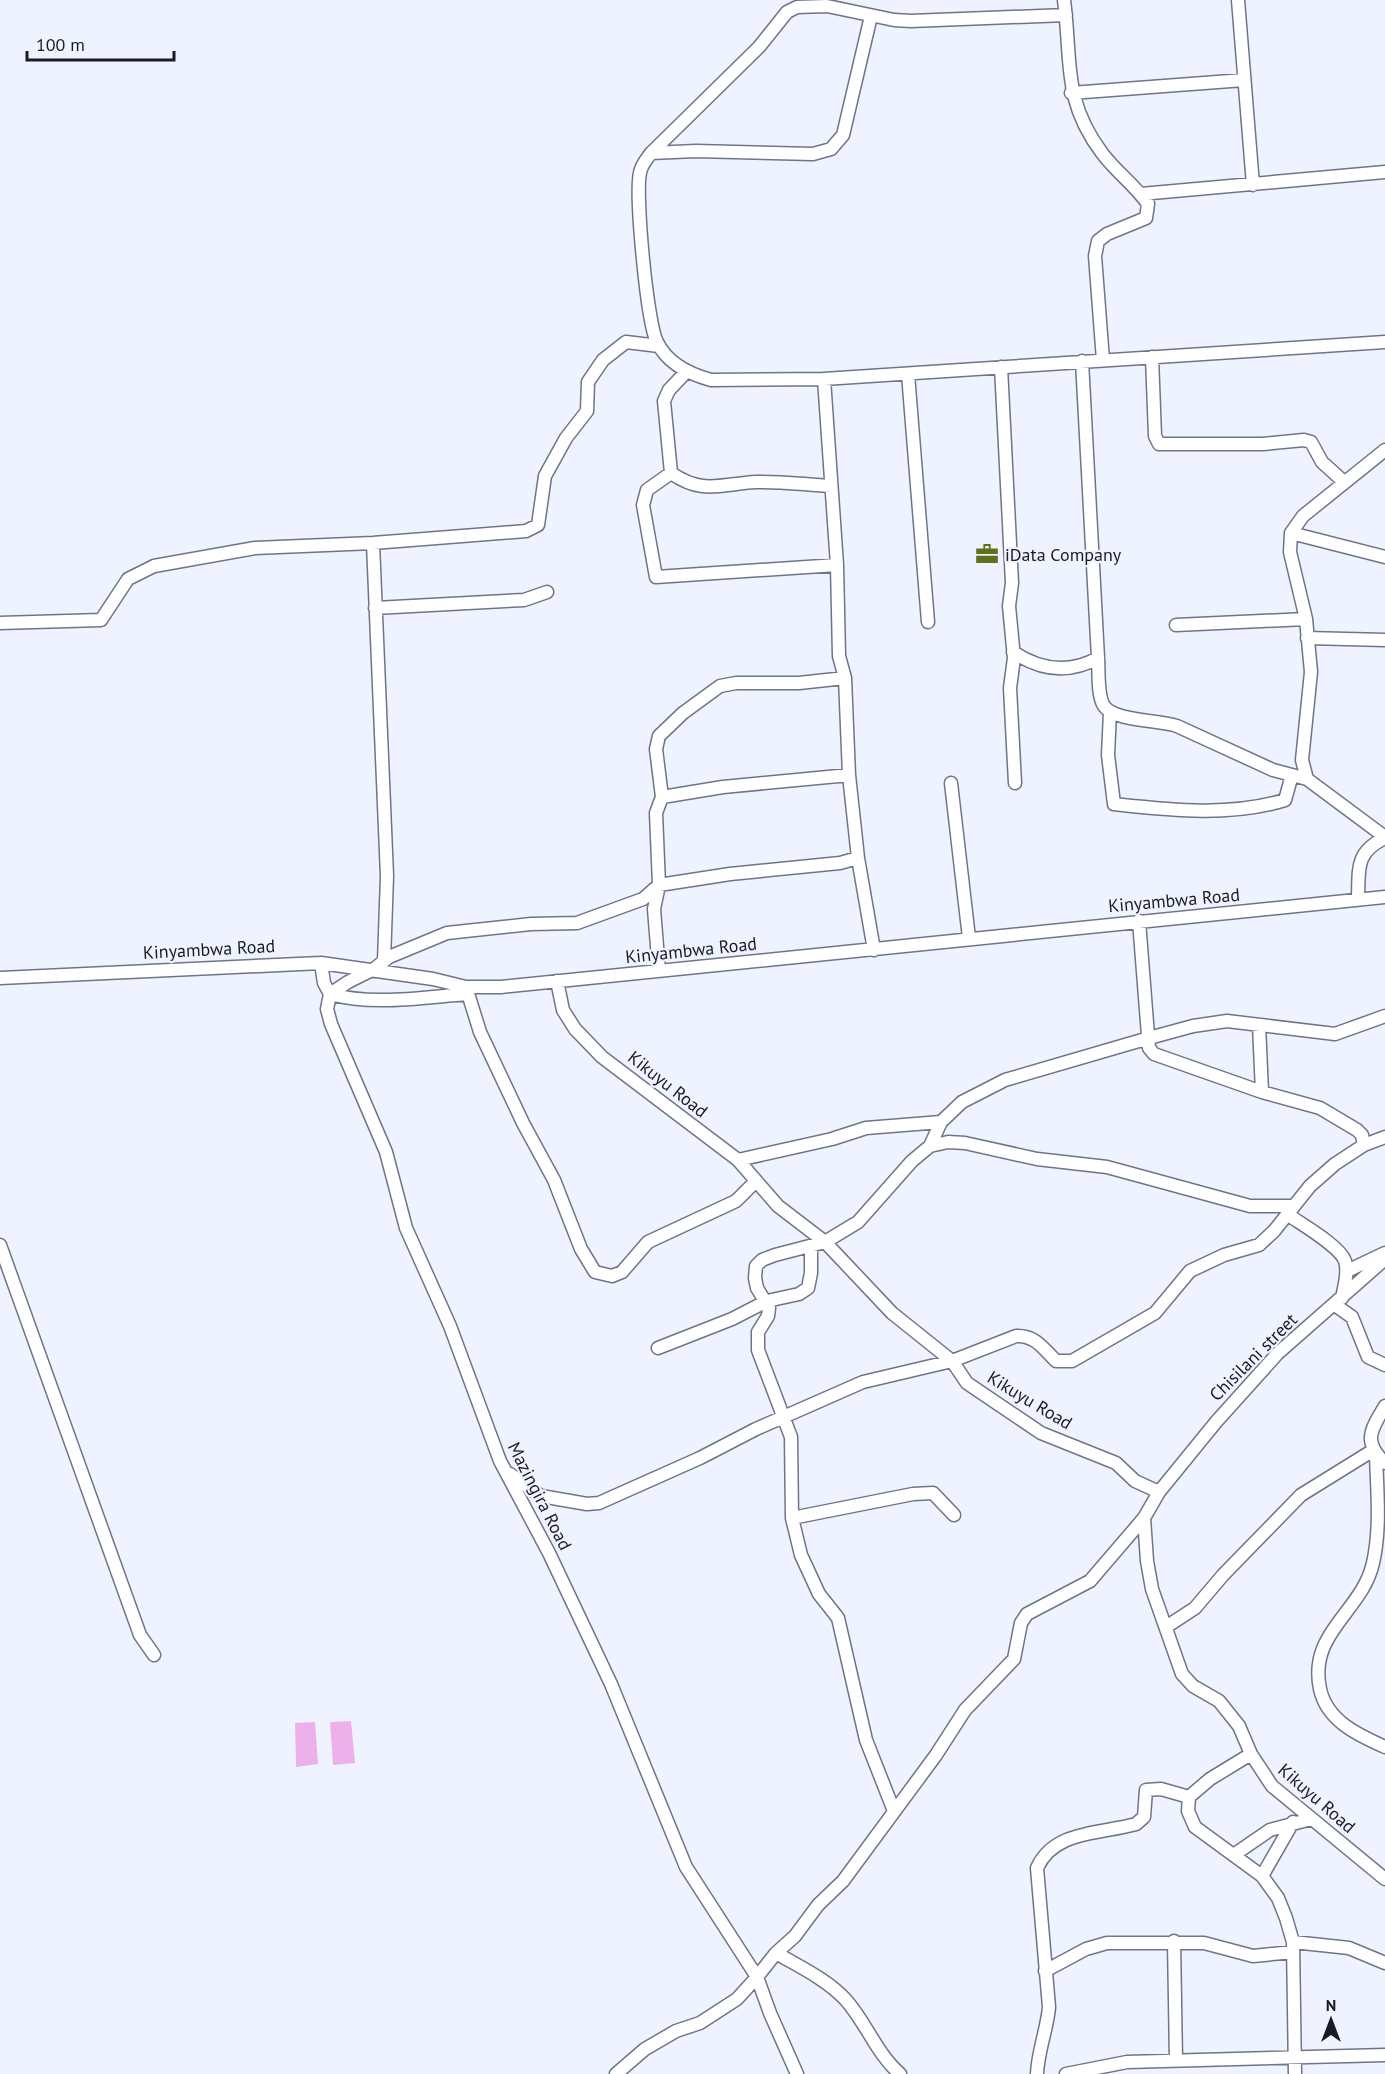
<svg xmlns="http://www.w3.org/2000/svg" width="1385" height="2074" viewBox="0 0 1385 2074" font-family="'PT Sans',sans-serif">
<rect width="100%" height="100%" fill="#eef3ff"/>
<!-- green -->
<path fill="#edb0ea" d="M351,1721L355,1763L333,1765L330,1722Z
M315,1722L318,1764L296,1767L295,1723Z"/>
<g fill="none" stroke-linecap="round" stroke-linejoin="round">
<!-- minor casing -->
<g stroke="#6e7586" stroke-width="15">
<path id="minor" d="M1064,0C1072,61 1062,100 1102,153C1115,171 1135,185 1148,204L1146,218L1107,234L1098,241L1095,256L1103,360
M1238,0L1253,185
M1066,15L911,21L894,20L827,6L797,7L787,12L759,47L651,153C647,159 641,165 640,173C635,194 647,323 657,342C667,363 689,374 711,380L824,379L1385,342
M1071,93L1244,80
M651,153L696,151L813,154L831,149L843,135L871,16
M1141,194L1385,172
M1152,357L1155,436L1159,444H1263L1304,440L1311,442L1322,462L1344,482
M1082,361L1098,658C1099,671 1097,695 1104,706C1114,721 1159,720 1177,726L1273,770L1307,779
M1001,367L1012,583L1009,606L1014,658L1010,688L1015,783
M687,371L669,390L664,401L671,473C703,495 720,484 756,482C781,481 807,485 831,486
M908,374L928,622
M824,379L837,565L839,656L845,678L849,775L858,858L874,950
M1385,450L1303,516L1291,533L1290,552L1306,619L1311,672L1302,760L1307,779L1385,837
M671,473L647,490L643,505L656,577L837,565
M1291,533L1385,557
M373,543L387,876L384,961
M375,608L524,600L547,592
M0,623L101,620L128,579L154,566L255,548L373,543L526,531L538,525L545,476L566,438L587,411L588,382L603,360L626,342L659,346
M1176,625L1306,619
M1307,638L1385,640
M1013,652C1040,670 1069,674 1098,658
M1110,712L1108,755L1114,804C1170,810 1230,817 1285,800L1292,775
M951,783L969,938
M662,797L656,749L659,736L683,713L720,686L736,683H799L845,678
M1358,899C1359,869 1355,852 1385,838
M1139,921L1149,1048L1154,1054L1262,1092L1320,1108L1357,1130L1362,1135L1364,1145
M321,963L324,983L330,994C373,1006 424,997 468,994
M659,971L654,909L659,885L656,813L662,797L723,787L849,775
M0,978L321,963L433,979L466,987H501L1385,897
M557,981L563,1010L575,1029L602,1057L738,1160L778,1206L825,1242L892,1313L952,1361L967,1383L1041,1433L1116,1463L1135,1481L1159,1492L1144,1518L1147,1561L1152,1589L1182,1674L1193,1686L1219,1701L1239,1726L1251,1754L1272,1786L1385,1879
M466,987L480,1032L523,1123L554,1180L581,1249L595,1272L612,1276L622,1272L648,1242L736,1201L756,1181
M1259,1025L1262,1092
M930,1146L941,1122L962,1102L1005,1080L1149,1038L1193,1026L1227,1021L1335,1034L1385,1016
M738,1160L832,1139L866,1128L941,1122
M1287,1214C1301,1224 1340,1246 1345,1261C1349,1272 1344,1287 1342,1298
M0,1245L140,1635L154,1655
M1347,1271L1385,1253
M1335,1305L1352,1317L1368,1357L1385,1365
M658,1348L732,1319L767,1301L799,1294L808,1288L811,1273V1246
M1385,1406C1371,1430 1362,1441 1385,1463
M1376,1454C1377,1490 1381,1528 1373,1563C1362,1612 1308,1632 1320,1689C1327,1721 1358,1735 1385,1747
M510,1474L541,1496L587,1504L599,1503L700,1458L756,1429L863,1382L952,1361L1016,1336C1035,1335 1043,1348 1056,1361H1072L1155,1313L1190,1271L1224,1255L1259,1245L1274,1231L1310,1186L1335,1164L1364,1145L1385,1137
M1159,1492L1216,1422L1278,1353L1385,1259
M792,1518L913,1494L933,1493L954,1515
M1166,1627L1195,1608L1223,1575L1301,1495L1372,1451
M1251,1754L1210,1779L1189,1797L1188,1811L1195,1827L1262,1876L1278,1898L1286,1918L1293,1942L1295,2074
M894,1811L866,1740L838,1618L819,1594L801,1555L792,1518L791,1437L758,1350V1332L768,1316L769,1308L757,1288L755,1278L756,1266L762,1260L775,1255L825,1242L858,1222L912,1161L930,1146L948,1142L965,1143L1037,1159L1107,1167L1250,1206H1294
M1235,1854L1270,1830L1311,1819
M1262,1876L1293,1822
M1174,1941L1176,2061
M1293,1942L1349,1948L1385,1963
M776,1953C800,1967 826,1979 845,1999C866,2022 876,2053 900,2074
M1045,1971L1086,1949L1107,1943H1204L1253,1956L1293,1952
M616,2074L645,2049L676,2031L700,2023L737,1999L757,1977L686,1867L611,1684L549,1553L500,1461L450,1326L406,1228L386,1152L331,1024L327,1009L330,994L348,982L374,969L389,957L447,933L531,924L577,923L643,899L659,885L730,874L840,863L858,858
M797,2074L770,2013L757,1977L776,1953L795,1936L818,1905L843,1881L936,1755L965,1710L1014,1659L1021,1623L1027,1614L1090,1581L1144,1518
M1037,2074C1038,2050 1047,2030 1049,2007L1037,1868C1054,1830 1101,1834 1136,1824L1144,1817L1146,1790L1161,1789L1189,1797
M1066,2074L1127,2062L1385,2055"/>
</g>
<!-- minor -->
<use href="#minor" stroke="#fff" stroke-width="12"/>
</g>
<!-- icons -->
<defs>
<g id="office-bare" transform="scale(1.8)"><path d="M-6-3h4V-5.5h4V-3h4V5H-6ZM-1-4.5V-3h2v-1.5ZM-6 0V1H6V0Z" fill="#60701c" stroke="#eef3ff" stroke-width="2.5" paint-order="stroke"/></g>
</defs>
<g fill-rule="evenodd">
<use href="#office-bare" x="987" y="554"/>
</g>
<g text-anchor="middle" dominant-baseline="central" stroke-width="4.5" stroke-linejoin="round" paint-order="stroke">
<!-- poi labels -->
<g font-size="18" fill="#191c23" stroke="#eef3ff" text-anchor="start">
<text x="1005" y="554">iData Company</text>
</g>
<!-- street labels -->
<g font-size="18" fill="#191c23" stroke="#eef3ff">
<text transform="translate(1174 900) rotate(-5)">Kinyambwa Road</text>
<text transform="translate(209 949) rotate(-3)">Kinyambwa Road</text>
<text transform="translate(691 950) rotate(-6)">Kinyambwa Road</text>
<text transform="translate(668 1084) rotate(38)">Kikuyu Road</text>
<text transform="translate(1253 1357) rotate(-45)">Chisilani street</text>
<text transform="translate(1030 1400) rotate(31)">Kikuyu Road</text>
<text transform="translate(540 1496) rotate(63)">Mazingira Road</text>
<text transform="translate(1317 1798) rotate(41)">Kikuyu Road</text>
</g>
</g>
<!-- north arrow -->
<g transform="translate(1331 2020)" stroke="#eef3ff" stroke-width="4.5" paint-order="stroke">
<path d="M0-4.5L10 22L0 15L-10 22Z" fill="#191c23"/>
<text y="-9" font-size="16" font-weight="bold" text-anchor="middle" fill="#191c23">N</text>
</g>
<!-- scale -->
<path d="M27 51v9h147v-9" fill="none" stroke="#191c23" stroke-width="3"/>
<text x="36" y="51" font-size="18" fill="#191c23" stroke="#eef3ff" stroke-width="4.5" paint-order="stroke">100 m</text>
</svg>
